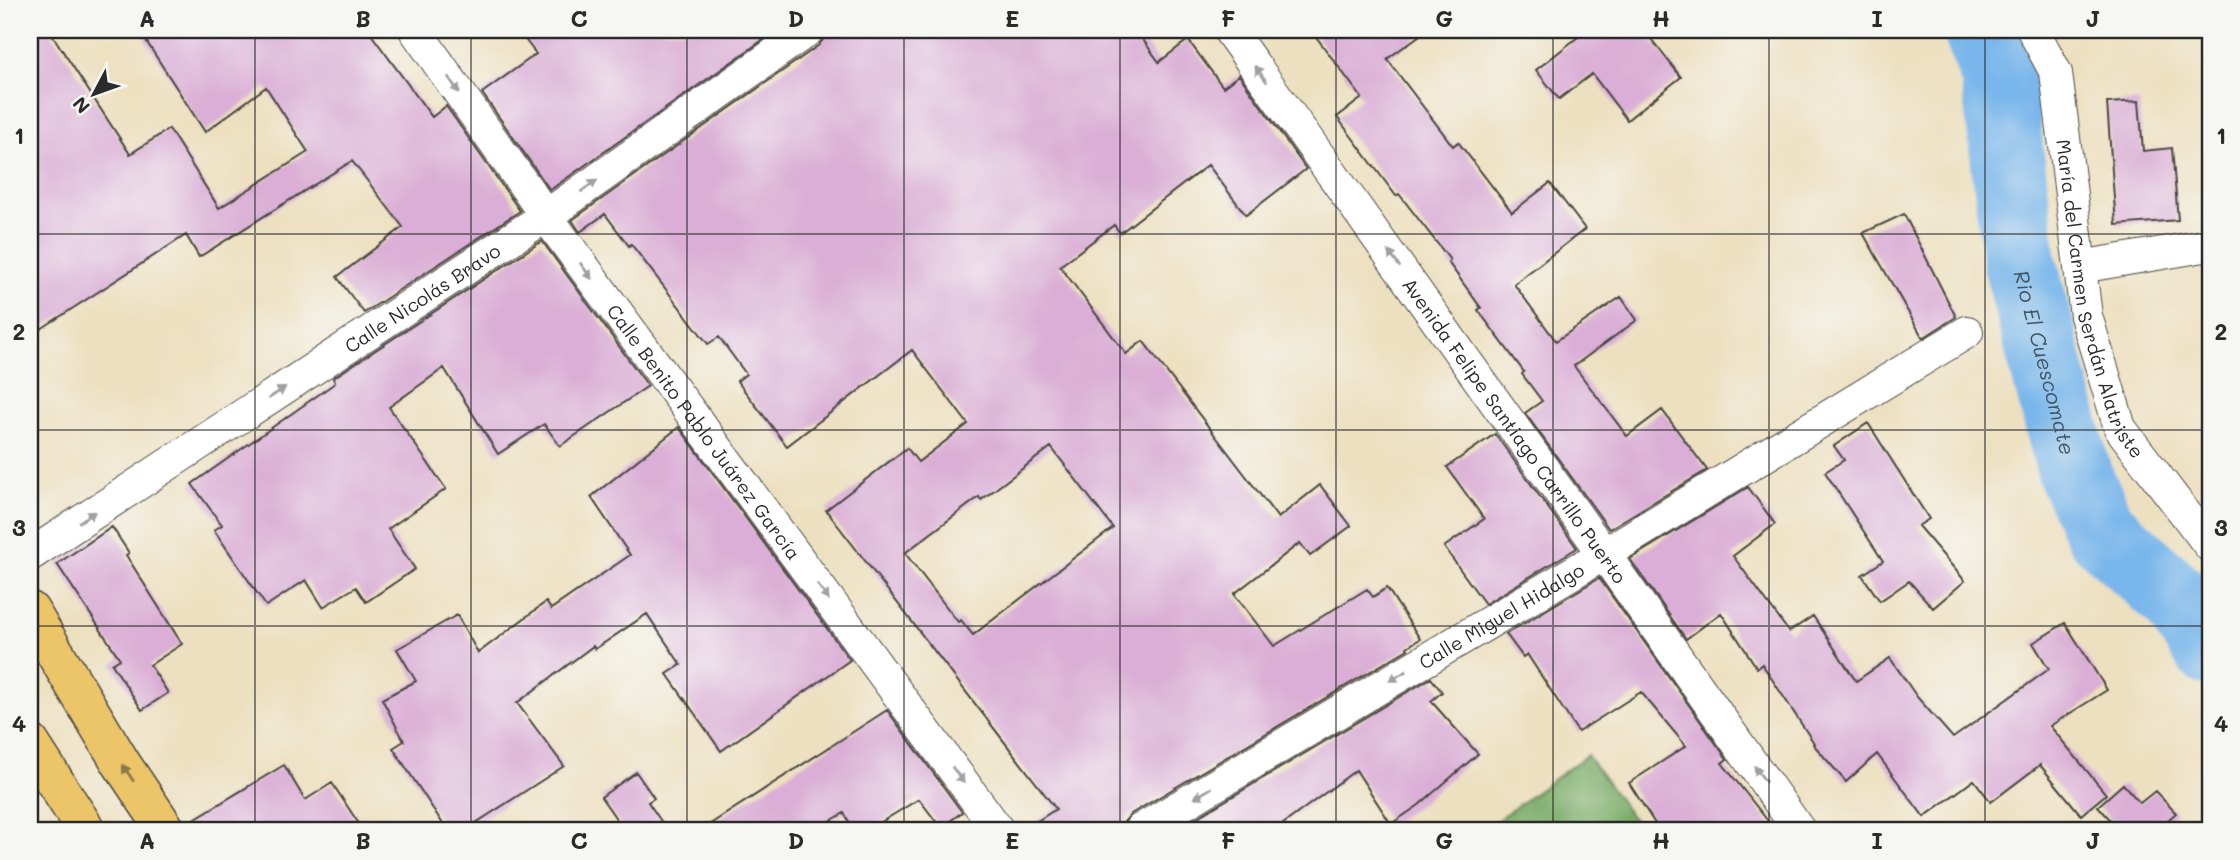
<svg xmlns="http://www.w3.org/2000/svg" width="2240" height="860" viewBox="0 0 2240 860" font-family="Mali,sans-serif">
<rect width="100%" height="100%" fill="#f6f6f2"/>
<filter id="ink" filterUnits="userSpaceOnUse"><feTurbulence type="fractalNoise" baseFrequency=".0143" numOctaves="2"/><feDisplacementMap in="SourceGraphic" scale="14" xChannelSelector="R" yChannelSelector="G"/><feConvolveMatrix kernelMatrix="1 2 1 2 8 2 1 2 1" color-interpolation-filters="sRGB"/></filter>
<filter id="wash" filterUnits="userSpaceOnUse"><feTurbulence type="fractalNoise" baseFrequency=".00686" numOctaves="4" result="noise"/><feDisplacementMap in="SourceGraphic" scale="28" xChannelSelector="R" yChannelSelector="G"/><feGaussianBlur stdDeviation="1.57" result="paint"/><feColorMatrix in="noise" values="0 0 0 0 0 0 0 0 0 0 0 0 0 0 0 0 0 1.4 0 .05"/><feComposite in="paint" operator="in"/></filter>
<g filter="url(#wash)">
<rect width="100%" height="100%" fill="#ede0c0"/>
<!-- forest -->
<path fill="#7aac67" stroke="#526c49" stroke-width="2" d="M1587,755L1641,830H1484Z"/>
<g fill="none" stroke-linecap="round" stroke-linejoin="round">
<!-- river -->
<path stroke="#78b6eb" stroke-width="74" id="s1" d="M1980,30L1998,78L2020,263L2075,475L2100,529L2176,599L2210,649"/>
</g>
<g id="blocks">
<!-- building -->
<path fill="#daaed6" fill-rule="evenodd" d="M30,30H49L130,154L169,129L219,208L308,152L266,87L205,132L139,30H368L432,117L446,106L520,211L364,313L337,277L403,227L352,161L199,257L186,235L30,336Z
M518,30H777L550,190L482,93L536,54Z
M826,30H1136L1159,62L1188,40L1223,87L1239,75L1306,169L1246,215L1208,165L1120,233L1114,225L1060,266L1126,354L1143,341L1278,518L1320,485L1351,526L1310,556L1300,543L1234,594L1274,646L1367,589L1373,597L1387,588L1420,639L1407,647L1408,649L1131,814L1124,822L1122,830H1023L1056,809L826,510L907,448L918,462L968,424L912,350L787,446L737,381L746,374L719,337L708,344L631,244L629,246L605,214L580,232L572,220L819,45L824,38ZM1051,447L1113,528L973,635L961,620L958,622L905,553L979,497L981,500Z
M1311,30H1427L1387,59L1453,146L1458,142L1512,212L1550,183L1585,229L1514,284L1556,341L1621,297L1637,320L1574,366L1627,436L1662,410L1707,470L1609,529L1525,413L1542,401L1522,374L1524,372L1478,310L1481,308L1448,262L1450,260L1399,194L1396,196L1337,117L1362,98Z
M1587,30H1644L1681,77L1627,120L1592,74L1559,99L1536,70Z
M2139,101L2143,151L2172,148L2178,220L2116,225L2107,103Z
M1904,214L1956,317L1923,338L1863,233Z
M542,241L648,386L560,446L544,424L498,454L444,368L389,407L446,489L388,529L415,569L366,602L356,587L323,607L306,580L266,606L214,530L222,525L192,484L335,383L333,378Z
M1868,423L1929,519L1918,526L1965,581L1933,608L1909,581L1880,601L1862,575L1883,561L1825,472L1844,460L1834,446Z
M679,427L850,660L721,751L667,674L681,665L647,614L595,649L593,646L517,703L564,766L465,830H447L393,748L404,741L382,699L416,681L397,649L457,615L478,653L546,602L551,609L630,555L591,497Z
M1495,434L1577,548L1485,604L1444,547L1484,519L1447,467Z
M1748,487L1775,524L1733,556L1789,632L1813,616L1856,681L1890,658L1917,697L1953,738L2049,669L2033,643L2065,623L2107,690L2050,726L2106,794L2081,815L2040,765L1991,802L1974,780L1924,817L1877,754L1846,782L1813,744L1814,743L1762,664L1757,668L1721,613L1686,639L1630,559Z
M112,527L129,553L126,555L182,644L150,665L168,693L142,710L112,664L120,659L57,564Z
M1599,578L1727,759L1722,763L1775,830H1659L1629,783L1686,746L1641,692L1578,732L1527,654L1523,657L1506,634Z
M1431,678L1442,692L1431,701L1478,754L1419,805L1391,824L1356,770L1275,830H1176Z
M887,710L962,812L941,828L919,799L868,830H854L844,813L815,830H701Z
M284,765L305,800L332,783L363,830H188L186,824Z
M636,772L654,798L648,802L667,830H624L601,797Z
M2123,784L2140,803L2155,791L2176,813L2161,826L2165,830H2110L2115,825L2098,806Z"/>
</g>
</g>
<g filter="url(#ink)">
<use href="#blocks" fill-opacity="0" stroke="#484641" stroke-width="2"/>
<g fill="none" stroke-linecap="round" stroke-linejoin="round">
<!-- minor casing -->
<g stroke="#484641" stroke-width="34">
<g id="minor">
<path id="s2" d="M415,30L546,216L998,830"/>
<path id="s3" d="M1229,30L1604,554L1799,830"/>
<path id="s4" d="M2033,30L2056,73L2086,316L2120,428L2210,546"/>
<path d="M2080,267L2210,245"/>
<path id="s5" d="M30,555L546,216L808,30"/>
<path id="s6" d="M1140,830L1604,554L1967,332"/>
</g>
</g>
<!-- primary casing -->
<g stroke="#484641" stroke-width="41">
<path id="primary" d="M30,611L121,763L166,830
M30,743L86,830"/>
</g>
<!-- minor -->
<use href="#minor" stroke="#fff" stroke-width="32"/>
<!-- primary -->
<use href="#primary" stroke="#edc569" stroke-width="38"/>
</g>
<!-- one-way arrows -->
<defs><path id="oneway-solid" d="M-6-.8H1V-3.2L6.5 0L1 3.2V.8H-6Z" transform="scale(1.75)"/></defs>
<g fill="#a0a0a0">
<use href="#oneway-solid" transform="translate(1261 74) rotate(-126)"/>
<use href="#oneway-solid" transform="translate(454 85) rotate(55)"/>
<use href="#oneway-solid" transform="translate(589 186) rotate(-35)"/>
<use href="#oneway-solid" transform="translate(1394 259) rotate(-126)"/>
<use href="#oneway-solid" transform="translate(586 271) rotate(54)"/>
<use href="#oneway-solid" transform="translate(277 393) rotate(-33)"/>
<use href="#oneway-solid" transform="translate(87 517) rotate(-33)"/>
<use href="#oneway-solid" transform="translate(823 592) rotate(54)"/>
<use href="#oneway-solid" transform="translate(1398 676) rotate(149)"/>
<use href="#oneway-solid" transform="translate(1760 774) rotate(-125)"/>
<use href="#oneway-solid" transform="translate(958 775) rotate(54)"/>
<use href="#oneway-solid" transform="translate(1203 793) rotate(149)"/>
</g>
<use fill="#8c784a" href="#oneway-solid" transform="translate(128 773) rotate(-124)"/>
</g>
<!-- grid -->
<path fill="none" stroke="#2b2b2b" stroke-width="2" stroke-opacity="0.55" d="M255,30V830M471,30V830M687,30V830M904,30V830M1120,30V830M1336,30V830M1553,30V830M1769,30V830M1985,30V830M30,234H2210M30,430H2210M30,626H2210"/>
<g text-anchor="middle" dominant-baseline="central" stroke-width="6" stroke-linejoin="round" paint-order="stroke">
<!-- street labels -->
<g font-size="19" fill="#2b2b2b" stroke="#f6f6f2">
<text stroke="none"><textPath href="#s4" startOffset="280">María del Carmen Serdán Alatriste</textPath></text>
<text stroke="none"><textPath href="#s5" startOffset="469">Calle Nicolás Bravo</textPath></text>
<text stroke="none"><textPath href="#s3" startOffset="492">Avenida Felipe Santiago Carrillo Puerto</textPath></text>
<text stroke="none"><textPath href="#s2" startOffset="495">Calle Benito Pablo Juárez García</textPath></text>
<text stroke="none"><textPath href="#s6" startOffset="420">Calle Miguel Hidalgo</textPath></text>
</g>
<!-- water labels -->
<g font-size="21" font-style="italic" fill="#425565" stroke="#f6f6f2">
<text stroke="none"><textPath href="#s1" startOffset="340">Rio El Cuescomate</textPath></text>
</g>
</g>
<!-- margin -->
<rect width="2240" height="860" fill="none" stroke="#f6f6f2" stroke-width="77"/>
<!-- north arrow -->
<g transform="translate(94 94) rotate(229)" stroke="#f6f6f2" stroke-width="5" paint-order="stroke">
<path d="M0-5L12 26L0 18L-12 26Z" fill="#2b2b2b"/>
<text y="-10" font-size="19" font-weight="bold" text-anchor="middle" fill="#2b2b2b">N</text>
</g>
<rect x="38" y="38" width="2164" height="784" fill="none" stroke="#2b2b2b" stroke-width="2.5"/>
<g font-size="23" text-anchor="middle" font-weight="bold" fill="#2b2b2b">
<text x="147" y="27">A</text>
<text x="363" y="27">B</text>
<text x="579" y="27">C</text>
<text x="796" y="27">D</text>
<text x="1012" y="27">E</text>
<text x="1228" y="27">F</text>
<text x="1444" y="27">G</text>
<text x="1661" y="27">H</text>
<text x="1877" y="27">I</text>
<text x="2093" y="27">J</text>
<text x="19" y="144">1</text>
<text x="2221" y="144">1</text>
<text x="19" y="340">2</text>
<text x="2221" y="340">2</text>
<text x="19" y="536">3</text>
<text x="2221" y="536">3</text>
<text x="19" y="732">4</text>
<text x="2221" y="732">4</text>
<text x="147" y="849">A</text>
<text x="363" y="849">B</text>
<text x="579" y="849">C</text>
<text x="796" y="849">D</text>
<text x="1012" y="849">E</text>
<text x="1228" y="849">F</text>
<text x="1444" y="849">G</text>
<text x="1661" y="849">H</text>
<text x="1877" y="849">I</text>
<text x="2093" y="849">J</text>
</g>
</svg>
